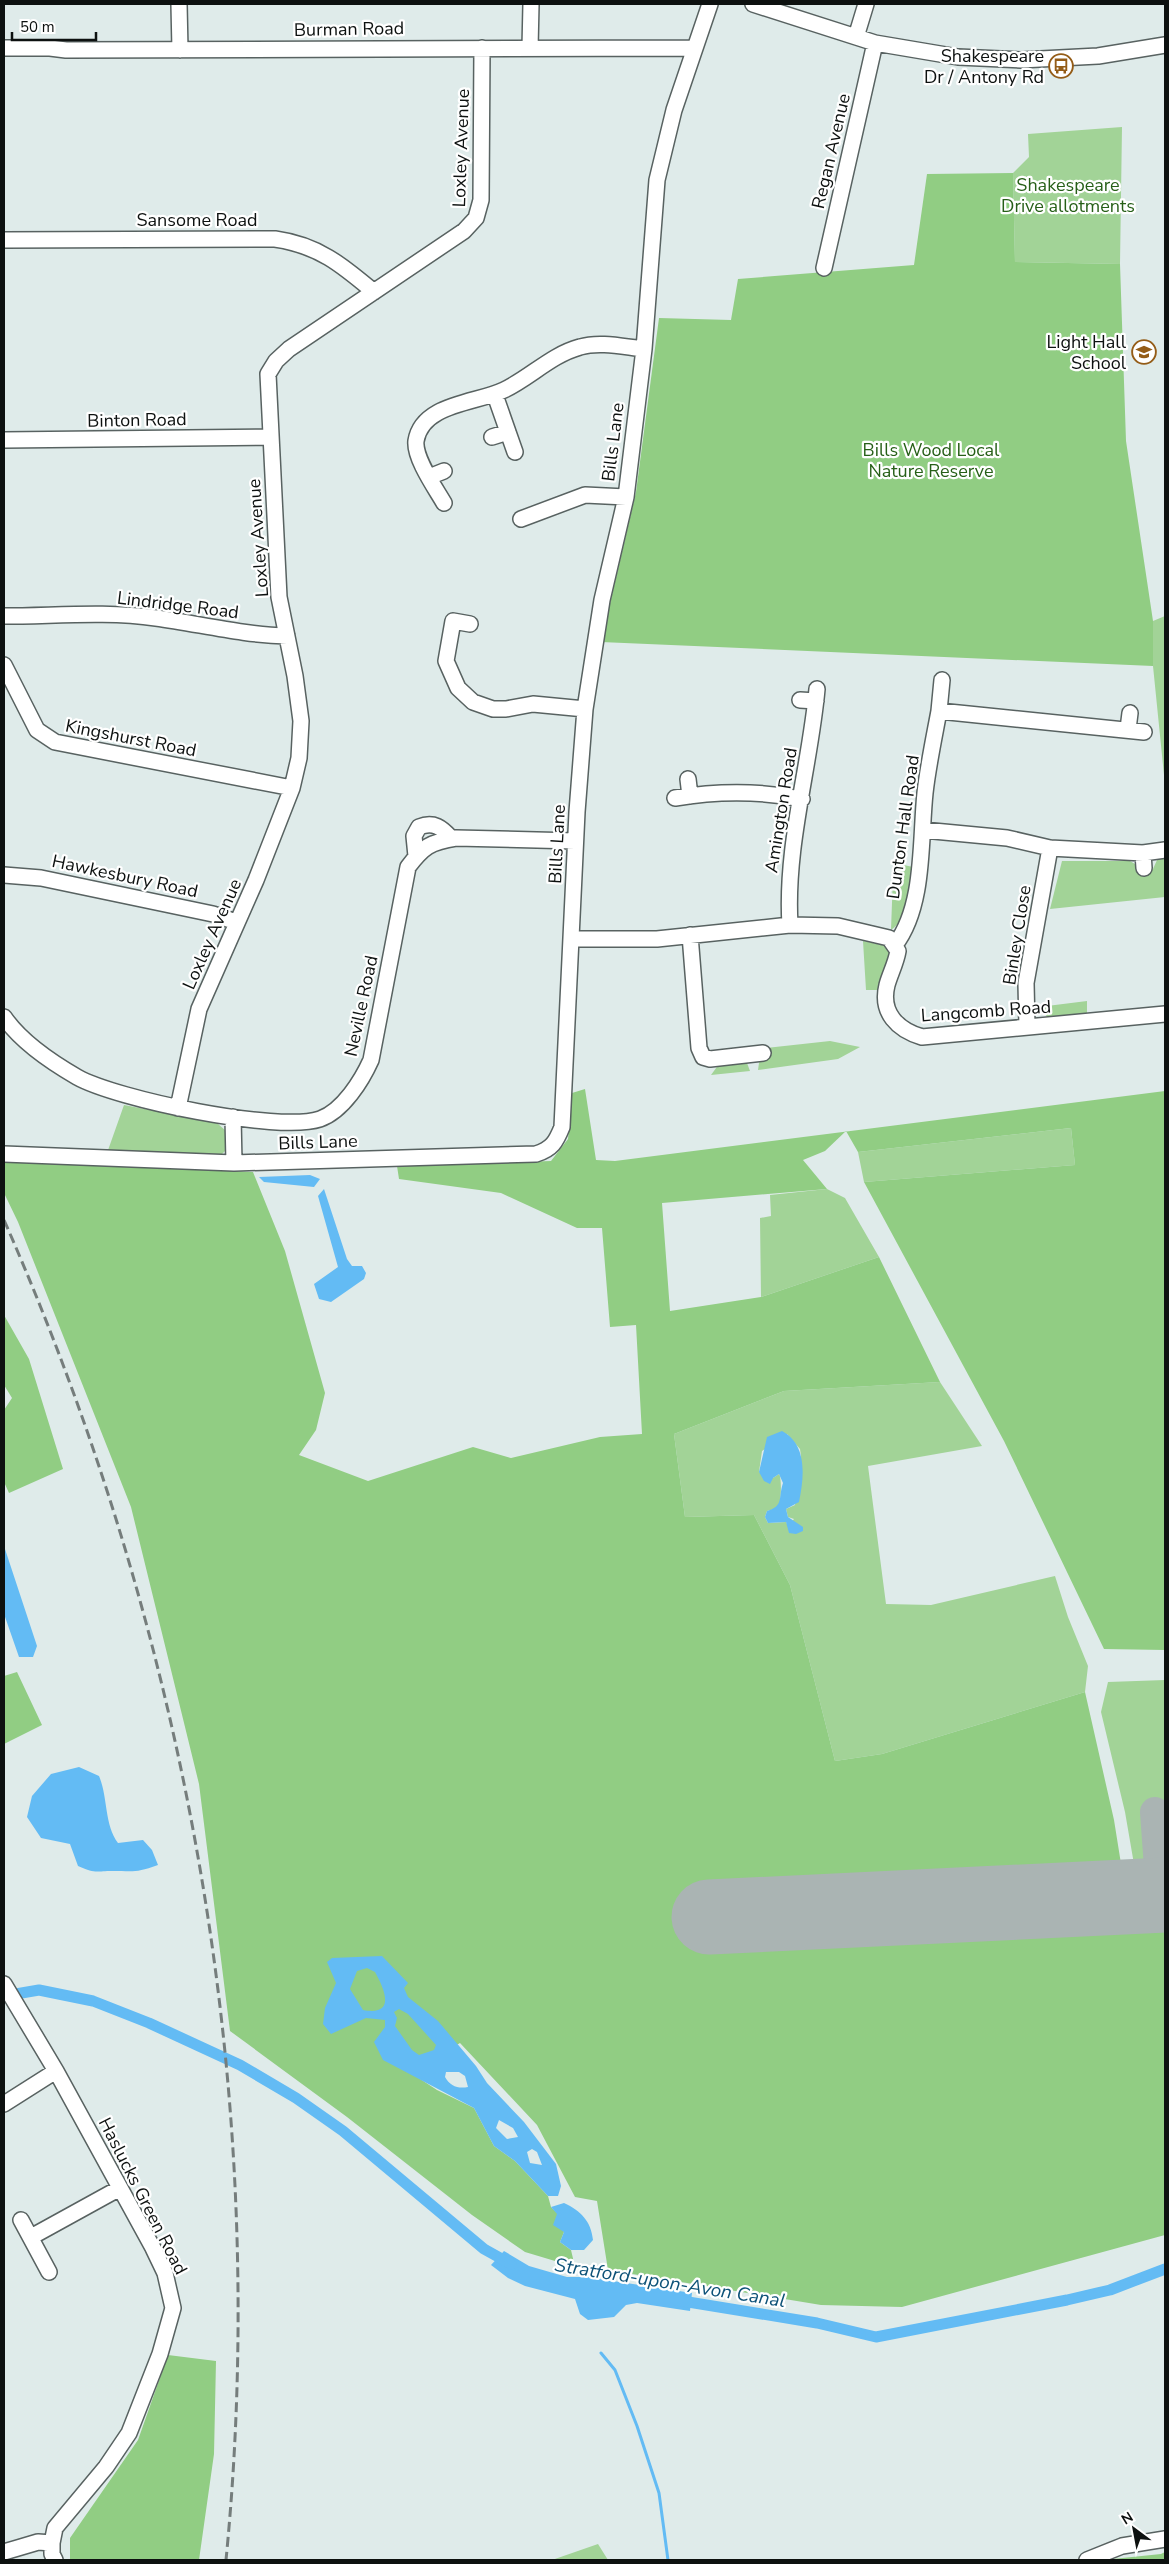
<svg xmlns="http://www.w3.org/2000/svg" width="1169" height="2564" viewBox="0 0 1169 2564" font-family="'Nunito Sans',sans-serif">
<rect width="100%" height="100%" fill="#dfebea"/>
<!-- green -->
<path fill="#a2d397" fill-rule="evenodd" d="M1122,127L1120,264L1015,262L1013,173L1029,157L1028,134Z
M1165,616V785L1153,666V621Z
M1165,856V897L1050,909L1062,861H1130L1135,864L1137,873L1153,869L1157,860Z
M899,864L913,867C910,888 910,917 891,930L893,875L896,874Z
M863,941L886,946L891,953L879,990H866Z
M1087,1001V1014L1049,1019L1039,1007Z
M830,1041L860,1047L838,1059L758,1070L759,1063L766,1048Z
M740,1060L747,1063L750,1071L711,1075L719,1064Z
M124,1105L217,1123L226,1131L227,1149L222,1154L107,1153Z
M1071,1128L1075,1165L864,1182L858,1152Z
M827,1189L845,1198L879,1257L761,1297L760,1218L771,1216L770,1195Z
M940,1382L982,1446L868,1466L886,1604L931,1605L1055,1576L1068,1617L1088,1666L1085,1692L882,1754L835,1761L790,1585L754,1515L685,1517L674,1434L784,1391ZM787,1434L800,1449L801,1456L795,1505L786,1509L788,1517L794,1519L788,1526L786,1522L768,1523L765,1517L767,1511C771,1510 777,1509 779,1506C781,1502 782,1478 779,1474L773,1478L759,1472L762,1451Z
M1165,1680V1929L908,1932L707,1943L698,1900L1135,1870L1125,1812L1101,1712L1108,1682Z
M598,2544L608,2560H552Z"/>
<!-- forest -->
<path fill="#91cd83" d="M1013,173L1015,262L1120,264L1126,441L1153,621V666L601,642L636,492L659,318L731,320L738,279L914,265L927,174Z
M585,1089L596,1160L615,1161L1165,1091V1650L1104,1649L1004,1441L864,1182L1075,1165L1071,1128L858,1152L846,1131L825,1151L803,1160L827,1189L662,1203L670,1311L761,1297L879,1257L940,1382L784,1391L674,1434L685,1517L754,1515L790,1585L835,1761L882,1754L1085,1692L1114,1820L1122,1870L698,1900L707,1943L908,1932L1165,1929V2235L902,2307L821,2305L608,2270L597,2201L575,2197L537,2125L460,2043L411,2073L437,2090L474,2108L494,2146L515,2161L548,2196L551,2207L558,2214L564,2232L560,2242L571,2250L575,2267L525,2252L472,2215L347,2117L230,2031L199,1784L131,1507L18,1222L4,1193V1161L253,1172L285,1251L325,1393L316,1430L299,1455L368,1481L473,1447L511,1458L600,1437L642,1434L636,1325L610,1327L602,1228H577L501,1193L399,1179L397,1166L551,1161L568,1139L572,1093Z
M4,1315L29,1359L63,1469L9,1493L4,1482V1410L12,1398L4,1385Z
M17,1672L42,1725L4,1744V1676Z
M168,2355L216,2361L214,2454L199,2560H70V2538L138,2440Z
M1165,2552V2560H1103L1161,2554Z"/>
<!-- water -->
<path fill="#63bbf4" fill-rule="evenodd" d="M310,1175L320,1179L314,1187L264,1182L259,1177Z
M324,1189L347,1259L352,1266H362L366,1273L364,1279L331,1302L319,1299L314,1284L338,1267L318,1196Z
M782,1431C808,1445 804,1477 799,1502L786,1509L788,1517L803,1527V1531L796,1534L789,1533L786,1522L768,1523L765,1517L767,1511C784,1506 778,1498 783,1483L779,1474L773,1478L770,1484L764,1481L759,1472L767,1437Z
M4,1546L37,1646L33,1657H19L4,1614Z
M79,1767L99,1776C108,1797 104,1824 118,1843L143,1840L152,1850L158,1865C136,1873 135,1871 112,1871C95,1871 96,1874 78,1866L70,1844L41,1838L27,1817L32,1796L51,1774Z
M382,1956L408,1983L404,1988L408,1997L438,2021L476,2066L487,2083L524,2122L556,2164L561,2186L558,2196H548L515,2161L494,2146L474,2108L383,2060L374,2042L385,2027V2020L366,2018L331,2034L323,2024L325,2008L336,1983L327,1962L332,1958ZM367,1968L375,1972C385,1990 396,2016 363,2010L350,1989L357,1971ZM399,2009L408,2014L436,2045L434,2050L419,2055L412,2050L395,2026L397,2018L394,2012ZM446,2072H459L465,2076L468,2087C458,2089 450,2086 445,2077ZM499,2120L513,2128L518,2137L507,2139L496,2128ZM532,2149L537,2152L542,2165L530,2163L527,2152Z
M564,2203C581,2211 591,2221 593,2240L584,2250H571L560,2242L564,2232L553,2225L557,2214L551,2207Z
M504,2251L529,2266L567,2277H587L692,2293L690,2311L637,2303L626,2305L614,2317L588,2320L580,2314L575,2299L525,2286L508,2278L491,2265Z"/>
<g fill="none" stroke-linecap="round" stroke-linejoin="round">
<!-- stream -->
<path stroke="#63bbf4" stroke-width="3" d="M601,2353L615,2370L637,2426L659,2493L668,2560"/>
<!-- canal -->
<path stroke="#63bbf4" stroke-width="11" d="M4,1996L39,1990L93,2001L149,2023L240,2065L296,2098L343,2131L484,2249L511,2264
M676,2300L817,2323L876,2337L1067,2300L1110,2290L1165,2269"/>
<!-- taxiway -->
<path stroke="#aab4b3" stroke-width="30" d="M1155,1812L1161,1895"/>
<!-- runway -->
<path stroke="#aab4b3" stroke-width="75" d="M709,1917L1165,1895"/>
<!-- minor casing -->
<g stroke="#586261" stroke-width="18">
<path id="minor" d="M179,4L180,50
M753,4L875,43L958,57L1021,60L1098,56L1165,45
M856,37L866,4
M4,48H50L66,50L694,48
M530,48L531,4
M4,240L275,239C318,245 342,265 374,292
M824,268L875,43
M495,395L515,452
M492,437L508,432
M4,440L271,437
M429,477L444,471
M444,503C436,489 414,458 416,441C422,403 478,403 504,390C531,377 551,355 580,347C600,341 624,347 644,349
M521,519L585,495L626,497
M4,616C54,616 106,611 156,618C200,624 243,635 287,636
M470,624L453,621L446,661L458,688L473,702L493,709H506L533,704L585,709
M4,665L37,730L55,742L292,788
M800,700L816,701
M939,711L942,680
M1128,729L1130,713
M688,779L690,796
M675,798C717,791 761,791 802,799
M923,830L1007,838L1050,848L1143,853L1165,850
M1143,853L1144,868
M416,856L414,836L419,827C434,821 442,828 451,838
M4,875L41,878L213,914L236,922
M790,925C785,846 810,767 817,689
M690,935L699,1048L703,1057L710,1059L763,1053
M571,939H657L790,925L838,926L889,938L898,951C896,963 890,974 887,985C880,1013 898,1030 922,1037L1165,1014
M895,945C925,906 920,840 925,793C928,766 934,738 939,711L1144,732
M4,1017C21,1042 51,1062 77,1077C116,1099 278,1133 320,1119C343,1111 362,1080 371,1060L408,867C423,847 430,842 456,838L575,841
M1027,1027L1026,983L1050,848
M178,1108L199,1009L256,880L292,788L299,758L301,721L295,676L279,597L268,374L276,361L289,349L464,231L476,218L481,200L482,48
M233,1117L234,1163
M4,1154L234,1163L536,1154C552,1149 556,1142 562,1127L577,812L585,709L602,600L626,497L644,349L657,180L674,110L710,4
M4,1984L56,2071L153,2248L165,2273L173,2308L160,2354L129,2433L106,2467L55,2528L52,2543V2554L55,2560
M4,2104L56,2071
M21,2220L49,2272
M31,2237L120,2188
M4,2552L38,2542L52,2543
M1087,2560L1122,2546L1165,2539"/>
</g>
<!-- minor -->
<use href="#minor" stroke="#fff" stroke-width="15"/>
<!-- rail -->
<path stroke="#757d7c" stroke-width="3" stroke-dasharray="10 5" stroke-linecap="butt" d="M4,1220C189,1640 271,2102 226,2560"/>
</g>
<!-- icons -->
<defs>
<g id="bus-ring" transform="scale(1.25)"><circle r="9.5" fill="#fff" stroke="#945c17" stroke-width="1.5"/><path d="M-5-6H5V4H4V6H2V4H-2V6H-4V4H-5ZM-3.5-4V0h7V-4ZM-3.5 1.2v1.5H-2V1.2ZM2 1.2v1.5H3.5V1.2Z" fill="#945c17"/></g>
<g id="school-ring" transform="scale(1.25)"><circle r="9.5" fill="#fff" stroke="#945c17" stroke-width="1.5"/><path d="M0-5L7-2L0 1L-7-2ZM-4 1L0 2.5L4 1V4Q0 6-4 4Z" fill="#945c17"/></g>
</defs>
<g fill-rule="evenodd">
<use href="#bus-ring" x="1061" y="66"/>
<use href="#school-ring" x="1144" y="352"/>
</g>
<g text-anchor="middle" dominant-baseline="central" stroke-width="4.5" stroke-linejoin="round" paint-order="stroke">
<!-- street labels -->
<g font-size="18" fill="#0d1110" stroke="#fff">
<text transform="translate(349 29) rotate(-1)">Burman Road</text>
<text transform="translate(461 148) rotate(-88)">Loxley Avenue</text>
<text transform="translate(831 151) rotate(-77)">Regan Avenue</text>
<text x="197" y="220">Sansome Road</text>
<text transform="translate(137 420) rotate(-1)">Binton Road</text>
<text transform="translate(613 442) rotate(-83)">Bills Lane</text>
<text transform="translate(258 538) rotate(-94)">Loxley Avenue</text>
<text transform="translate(178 605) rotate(7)">Lindridge Road</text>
<text transform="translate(131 738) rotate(11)">Kingshurst Road</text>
<text transform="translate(781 810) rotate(-81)">Amington Road</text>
<text transform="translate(903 827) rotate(-82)">Dunton Hall Road</text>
<text transform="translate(557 844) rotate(-87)">Bills Lane</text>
<text transform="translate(125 876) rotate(12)">Hawkesbury Road</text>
<text transform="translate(212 934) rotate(-66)">Loxley Avenue</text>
<text transform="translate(1017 935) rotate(-81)">Binley Close</text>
<text transform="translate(361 1006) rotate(-78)">Neville Road</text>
<text transform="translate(986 1011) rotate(-4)">Langcomb Road</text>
<text transform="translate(318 1142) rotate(-2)">Bills Lane</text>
<text transform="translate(143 2196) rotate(63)">Haslucks Green Road</text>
</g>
<!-- poi labels -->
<g font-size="18" fill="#0d1110" stroke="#fff" text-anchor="end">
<text x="1044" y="56">Shakespeare<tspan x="1044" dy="21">Dr / Antony Rd</tspan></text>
<text x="1126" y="342">Light Hall<tspan x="1126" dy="21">School</tspan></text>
</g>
<!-- park labels -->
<g font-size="18" fill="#265f17" stroke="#fff">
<text x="1068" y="185">Shakespeare<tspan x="1068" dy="21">Drive allotments</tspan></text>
<text x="931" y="450">Bills Wood Local<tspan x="931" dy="21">Nature Reserve</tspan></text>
</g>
<!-- water labels -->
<g font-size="19" font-style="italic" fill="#0d5278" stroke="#fff">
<text transform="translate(670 2283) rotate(9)">Stratford-upon-Avon Canal</text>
</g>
</g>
<!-- border -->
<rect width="1169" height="2564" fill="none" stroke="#0d1110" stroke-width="10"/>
<!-- north arrow -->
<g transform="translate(1134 2529) rotate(328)" stroke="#ffffff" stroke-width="4" paint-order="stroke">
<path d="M0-4L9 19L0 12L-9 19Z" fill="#0d1110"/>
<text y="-8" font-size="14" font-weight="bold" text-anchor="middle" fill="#0d1110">N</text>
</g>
<!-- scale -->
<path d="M12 32v8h84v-8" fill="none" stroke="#0d1110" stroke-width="2.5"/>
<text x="20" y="32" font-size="15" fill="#0d1110" stroke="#ffffff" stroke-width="4" paint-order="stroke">50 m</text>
</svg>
